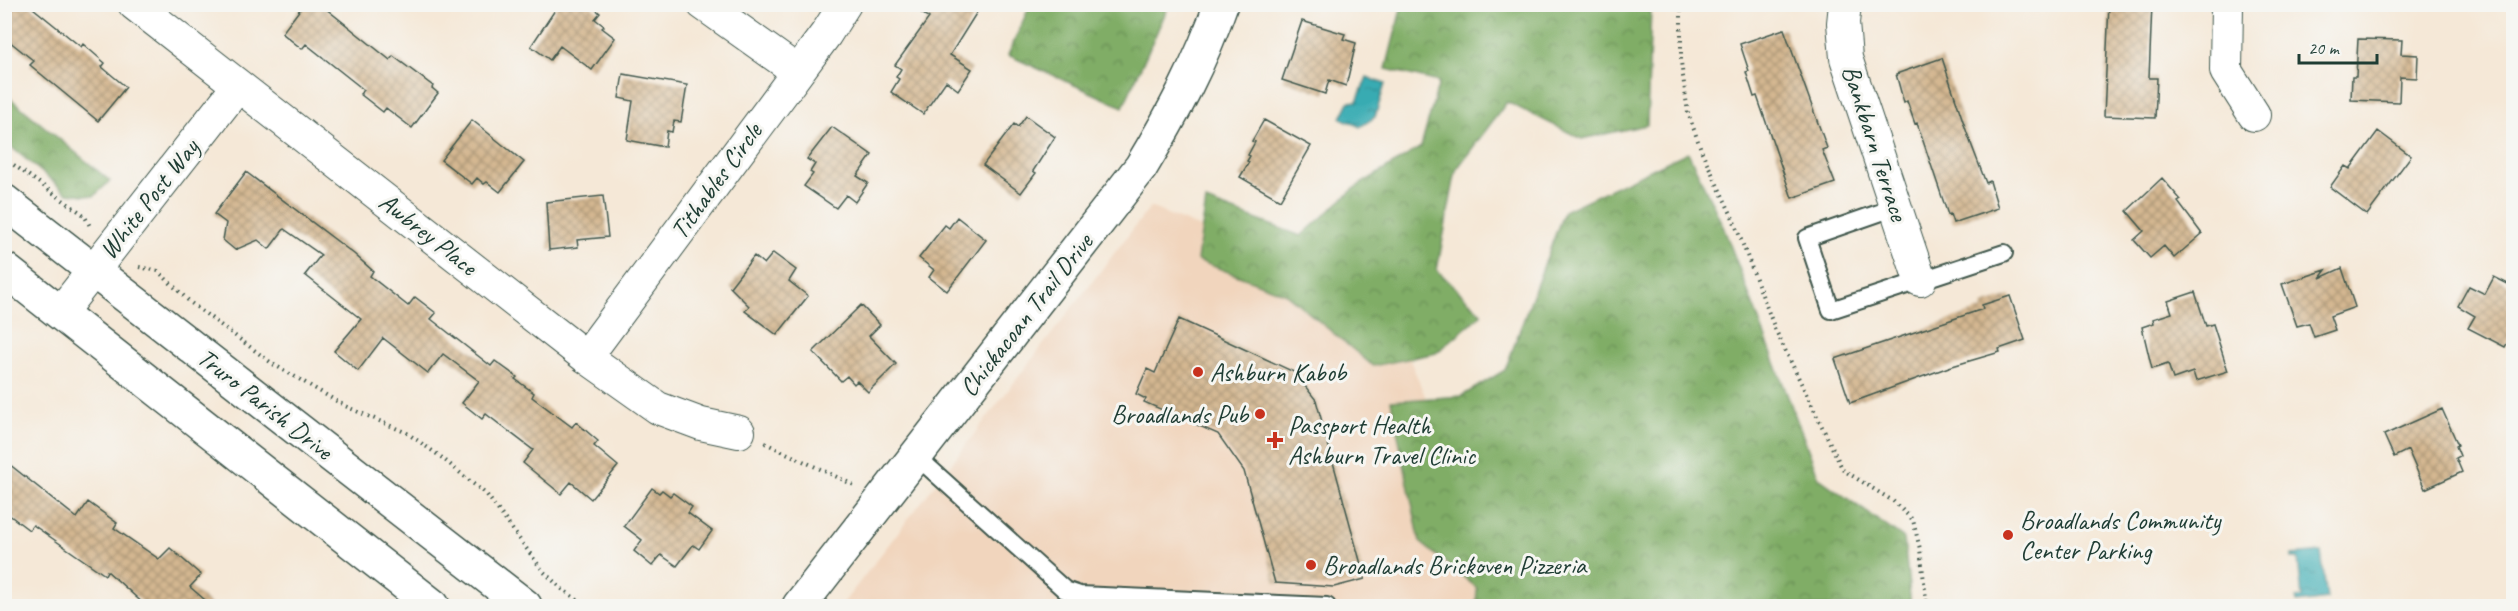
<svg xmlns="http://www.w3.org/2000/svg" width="2518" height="611" viewBox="0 0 2518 611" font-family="Caveat,sans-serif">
<defs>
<pattern id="forest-crowns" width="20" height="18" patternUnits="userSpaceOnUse" patternTransform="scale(1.5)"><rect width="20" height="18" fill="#80ad66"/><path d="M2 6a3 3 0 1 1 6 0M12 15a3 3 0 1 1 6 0" fill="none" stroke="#688e55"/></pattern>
<pattern id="water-ripples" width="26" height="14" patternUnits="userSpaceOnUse" patternTransform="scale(1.5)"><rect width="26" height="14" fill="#39abb2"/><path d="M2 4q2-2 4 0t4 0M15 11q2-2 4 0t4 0" fill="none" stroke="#2f8c92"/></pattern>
<pattern id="building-cross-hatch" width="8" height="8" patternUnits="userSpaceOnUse" patternTransform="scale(1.5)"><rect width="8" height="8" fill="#d4b791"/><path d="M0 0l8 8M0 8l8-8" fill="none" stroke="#ab9677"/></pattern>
</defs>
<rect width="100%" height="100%" fill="#f6f6f2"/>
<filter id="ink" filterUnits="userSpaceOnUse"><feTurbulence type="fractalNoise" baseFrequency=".0167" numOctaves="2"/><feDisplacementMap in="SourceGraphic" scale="12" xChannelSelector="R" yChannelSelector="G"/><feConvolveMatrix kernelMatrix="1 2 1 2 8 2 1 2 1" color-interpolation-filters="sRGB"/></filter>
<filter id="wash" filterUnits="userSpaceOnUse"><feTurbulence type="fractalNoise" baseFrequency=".008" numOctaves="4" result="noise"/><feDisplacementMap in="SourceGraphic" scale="24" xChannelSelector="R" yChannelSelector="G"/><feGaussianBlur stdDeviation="1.35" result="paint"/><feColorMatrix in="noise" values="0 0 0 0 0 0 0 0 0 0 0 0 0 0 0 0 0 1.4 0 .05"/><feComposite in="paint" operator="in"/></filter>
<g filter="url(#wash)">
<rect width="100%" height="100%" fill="#f5e8d7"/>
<!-- built -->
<path fill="#f1d5bd" d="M1150,207L1387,305L1425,396L1459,541L1555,606H841Z"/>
<!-- forest -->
<path fill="url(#forest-crowns)" stroke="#50754d" stroke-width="1.5" d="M1030,5V4L1169,5L1123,107L1008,55Z
M1402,5H1651L1647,125L1582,139L1507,102L1456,170L1437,270L1482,314L1436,353L1373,366L1286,294L1197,260L1206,201L1301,236L1356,187L1421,147L1439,82L1386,69Z
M4,94H5L110,181L94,196L67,193L5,142Z
M1688,152L1723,226L1819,478L1904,539L1911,606H1476L1477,588L1420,542L1391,401L1462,396L1505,370L1564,211Z"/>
<!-- water -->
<path fill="url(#water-ripples)" stroke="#2c7473" stroke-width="1.5" d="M1367,77L1385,84L1375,117L1360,127L1341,118L1349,102L1357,101Z
M2321,552L2327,599L2297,603L2296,598H2302L2298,558H2292V555Z"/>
<g id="blocks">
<!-- building -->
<path fill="url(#building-cross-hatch)" d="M4,4H28L81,47L83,44L105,63L102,67L126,87L98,121L30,65L34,61L4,37Z
M304,4H320L390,60L393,56L433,86L432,88L438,93L412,128L386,108L383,112L360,94L364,90L306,44L302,49L282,33Z
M559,4H589L600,13L595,19L604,26L602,28L615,38L592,70L560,46L550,60L531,46Z
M908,4H982L950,55L972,69L958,90L946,81L923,114L891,92L899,79L896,77L901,69L895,65L929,18Z
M2109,4H2152L2149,78H2157L2155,118L2104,116Z
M1302,21L1345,34L1343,39L1356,43L1346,86L1329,80L1325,94L1282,80Z
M1784,29L1827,148L1822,150L1835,183L1792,198L1757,96L1754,97L1746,72L1749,71L1740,44Z
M2358,39L2402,40L2401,54L2418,55L2417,78L2400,77L2399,102L2351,100L2352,77H2356Z
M1942,58L1967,133L1986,183L1990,181L1998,208L1953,223L1950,214L1948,215L1917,123L1915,124L1907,101L1904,103L1896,74Z
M623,74L687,85L681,122L674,121L672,132L667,131L665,147L627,140L633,101L619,98Z
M1026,116L1055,137L1033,171L1036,173L1021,193L983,165L1014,124L1018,127Z
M472,120L524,162L500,192L487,182L484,184L477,178L472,184L441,160Z
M1264,120L1311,146L1280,200L1240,177L1249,162L1247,161L1250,156L1248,155L1255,142L1252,141Z
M832,127L872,155L857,176L868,183L855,202L846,195L836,208L804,186L813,174L810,172L815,164L807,159Z
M2378,131L2411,156L2367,215L2330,187L2345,166L2350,169Z
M246,172L354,254L373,271L370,276L408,306L415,297L436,313L431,319L491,366L495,361L517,377L515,379L534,393L532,397L572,427L576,422L598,441L594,446L618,466L591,499L571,482L561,494L523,463L533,450L486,414L482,419L462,403L479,381L443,354L428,373L383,338L358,371L334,351L361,319L305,275L321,255L284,229L269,249L258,240L235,250L223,240L226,223L214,214Z
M2162,178L2181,200L2178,202L2202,234L2174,258L2164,246L2150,258L2134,240L2144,231L2127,211Z
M603,196L608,237L577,240L578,247L549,250L546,202Z
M957,217L986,240L947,291L929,277L934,270L919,258L945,225L949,228Z
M773,253L796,270L789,281L808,296L777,335L745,311L749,306L730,287L754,256L764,264Z
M2342,268L2355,307L2330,316L2335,330L2314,337L2309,323L2297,326L2282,284L2326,270L2320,278Z
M2494,277L2514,287V331L2505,347L2468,328L2475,316L2458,306L2469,286L2485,294Z
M2195,292L2206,326L2213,324L2228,371L2196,381L2193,372L2173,379L2168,364L2152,369L2142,327L2154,323L2153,319L2172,313L2168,301Z
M2010,296L2025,340L1999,349L2000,352L1949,367L1850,403L1835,359L1983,309L1982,305Z
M861,305L880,325L869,336L896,364L868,392L857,381L854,384L847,376L841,381L813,352Z
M1179,319L1294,372L1316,400L1365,579L1334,587L1275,583L1244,471L1218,434L1144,402L1146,399L1136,394L1147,369L1155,373Z
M2442,409L2458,445L2456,446L2460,456L2456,458L2462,472L2425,489L2408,450L2394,457L2384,435Z
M4,460L77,518L88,502L117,523L114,528L159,559L170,548L201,575L190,587L212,606H146L107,571L105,575L33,525L29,530L4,511Z
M652,488L659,493L662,490L670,496L673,493L692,507L688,513L712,531L699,549L693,545L677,566L661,555L652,566L634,551L642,540L624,526Z"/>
</g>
</g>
<g filter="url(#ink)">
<use href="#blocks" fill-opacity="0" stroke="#3f574c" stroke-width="1.5"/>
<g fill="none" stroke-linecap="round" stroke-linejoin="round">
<!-- lane casing -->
<g stroke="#3f574c" stroke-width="20">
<path id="lane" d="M1896,207L1807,238L1831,310L2004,253
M915,455L1065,590L1080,595L1327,606"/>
</g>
<!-- street casing -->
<g stroke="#3f574c" stroke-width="34">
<path id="street" d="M134,4L586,357L658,408L701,424L739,432
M703,4L797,71
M1845,4L1843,23L1846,58L1920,280
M2227,4L2226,71L2254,115
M60,313L238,86
M586,357L826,34L845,4"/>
</g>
<!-- secondary casing -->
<g stroke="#3f574c" stroke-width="36">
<path id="secondary" d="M4,201L525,606
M4,269L433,606
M799,606L1141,167C1173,114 1201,62 1221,4"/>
</g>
<!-- path -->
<path stroke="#3f574c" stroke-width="4" stroke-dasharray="1.5 4.5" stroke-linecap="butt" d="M1681,4V62L1688,113L1702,152L1732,216L1775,329L1843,470L1893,501L1913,520L1920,549L1927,606
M4,158L84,215L91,228
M139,267L158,271L191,303L273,364L345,406L407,433L441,457L487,495L543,571L562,589L586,606
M765,443L856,486"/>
<!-- lane -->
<use href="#lane" stroke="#fff" stroke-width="16"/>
<!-- street -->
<use href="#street" stroke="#fff" stroke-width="32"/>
<!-- secondary -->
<use href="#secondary" stroke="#fff" stroke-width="33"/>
</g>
</g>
<!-- markers -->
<g fill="#c8321e" stroke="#f6f6f2" stroke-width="2">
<circle cx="1198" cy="372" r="6"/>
<circle cx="1260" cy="414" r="6"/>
<path d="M1272 431h6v6h6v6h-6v6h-6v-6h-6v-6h6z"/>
<circle cx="2008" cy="535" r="6"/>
<circle cx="1311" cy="565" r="6"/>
</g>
<g text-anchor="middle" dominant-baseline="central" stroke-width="6" stroke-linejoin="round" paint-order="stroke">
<!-- street labels -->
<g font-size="26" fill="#1f3d34" stroke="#f6f6f2">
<text transform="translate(1875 143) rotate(72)">Bankbarn Terrace</text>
<text transform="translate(716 181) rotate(-54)">Tithables Circle</text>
<text transform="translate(149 199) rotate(-52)">White Post Way</text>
<text transform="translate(428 234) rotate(38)">Awbrey Place</text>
<text transform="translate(1026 315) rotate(-52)">Chickacoan Trail Drive</text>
<text transform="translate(265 404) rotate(38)">Truro Parish Drive</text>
</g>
<!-- poi labels -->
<g font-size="26" fill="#1f3d34" stroke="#f6f6f2" text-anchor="start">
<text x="1210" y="372">Ashburn Kabob</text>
<text x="1248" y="414" text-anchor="end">Broadlands Pub</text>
<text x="1288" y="425">Passport Health<tspan x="1288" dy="30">Ashburn Travel Clinic</tspan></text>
<text x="2020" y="520">Broadlands Community<tspan x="2020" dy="30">Center Parking</tspan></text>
<text x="1323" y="565">Broadlands Brickoven Pizzeria</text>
</g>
</g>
<!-- margin -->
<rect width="2518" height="611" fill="none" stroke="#f6f6f2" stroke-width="24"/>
<!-- scale -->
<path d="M2299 54v9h78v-9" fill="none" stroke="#1f3d34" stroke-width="3"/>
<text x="2308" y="54" font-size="18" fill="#1f3d34" stroke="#f6f6f2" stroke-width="4.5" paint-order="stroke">20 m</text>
</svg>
